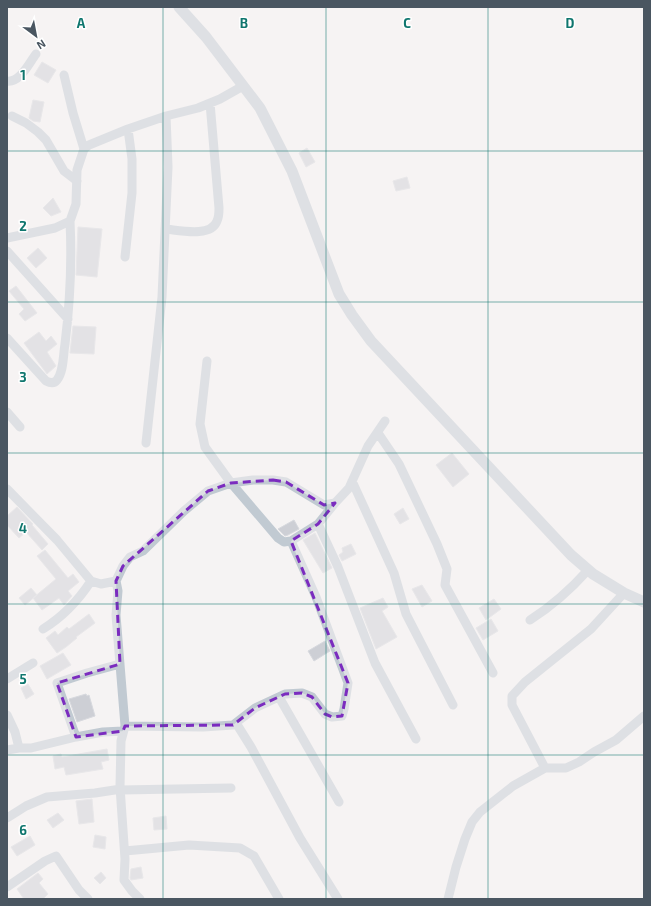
<svg xmlns="http://www.w3.org/2000/svg" width="651" height="906" viewBox="0 0 651 906" font-family="'Exo 2',sans-serif">
<rect width="100%" height="100%" fill="#f5f3f3"/>
<!-- building -->
<path fill="#cdcfd5" stroke="#d7d9de" d="M42,62L56,70L48,83L34,75Z
M33,100L44,102L40,122L33,121L29,118Z
M307,148L315,162L306,167L299,153Z
M407,177L410,188L396,191L393,181Z
M53,198L61,212L51,216L43,208Z
M78,227L102,229L97,277L76,275Z
M38,248L47,258L36,268L27,258Z
M16,286L37,313L25,321L19,314L24,309L9,291Z
M73,326L96,327L94,354L70,353Z
M39,332L46,341L51,336L57,344L47,352L56,366L47,374L24,343Z
M452,453L469,474L453,487L436,465Z
M17,507L33,524L32,525L48,544L42,550L26,532L19,538L7,525V516Z
M403,508L409,519L400,524L394,514Z
M294,520L299,529L288,535L285,536L278,529Z
M315,533L332,568L323,573L303,540Z
M351,544L356,554L342,561L339,555L343,552L342,548Z
M45,550L68,578L73,574L79,582L68,591L72,596L64,605L59,598L42,610L33,598L56,579L37,556Z
M422,585L432,601L422,607L412,589Z
M31,588L37,595L25,605L19,598Z
M383,598L388,607L382,611L397,637L376,649L360,608Z
M494,599L501,609L486,620L479,608Z
M89,614L95,623L76,637L77,638L66,647L57,653L46,638L55,631L58,635L67,627L69,629Z
M491,619L498,631L483,640L476,628Z
M325,641L330,651L314,661L308,651Z
M63,653L71,665L47,679L40,666Z
M28,684L34,694L26,699L21,688Z
M86,694L87,696L89,695L95,716L77,722L69,699Z
M107,749L109,760L101,762L103,769L66,775L64,767L55,769L53,756L61,754L62,757Z
M92,799L94,822L79,824L76,801Z
M58,813L64,820L53,828L47,820Z
M166,816L167,829L154,830L153,818Z
M95,835L106,837L105,849L93,847Z
M30,836L35,845L17,856L11,847Z
M141,867L143,878L131,880L130,878L131,869Z
M101,872L106,878L100,884L94,878Z
M38,873L43,879L39,883L48,894L43,899H24L17,889Z"/>
<g fill="none" stroke-linecap="round" stroke-linejoin="round">
<!-- minor -->
<path stroke="#c1cad2" stroke-width="9" d="M64,75L73,113L84,149
M7,81C20,83 29,63 36,54
M12,116L26,123L38,132L46,140L64,171L77,181
M165,229C178,230 211,238 217,221C219,217 219,212 219,208L210,103
M7,238L55,228L70,221L76,204L77,170L84,149L89,145L128,129L166,116L198,108L220,99L243,86
M7,251L68,319
M125,257L132,193V159L128,129
M7,338L46,381C50,383 54,384 57,380C64,371 63,355 65,344C70,303 72,261 70,221
M207,361L200,424L205,447L231,483L278,538L284,542L291,541L318,524L335,503
M7,412L20,427
M378,433L399,464L437,544L447,569L445,585L493,673
M146,443L162,297L168,167L166,116
M352,481L394,573L406,614L453,705
M7,489L57,540L91,581L101,584L116,581L123,566L130,557L143,551L184,511L208,491L231,483L253,480H273L286,482L324,505L335,503L349,488L368,446L385,421
M318,524L338,567L375,663L416,739
M116,581L118,591L116,615L125,726L121,741L120,787L125,859L124,880L132,891L140,899
M530,620C552,606 571,589 588,570
M43,629C64,616 78,601 91,581
M120,664L87,673L57,683L76,737L103,732L123,731
M7,679L33,663
M279,697L339,802
M7,715L15,732L19,748L7,750
M236,723L251,747L300,838L338,899
M125,726L203,727L233,725L255,708L285,694L302,693L312,697L325,714L332,717L342,716L344,709L348,683L316,597L291,541
M19,748H31L76,737
M545,768L512,705V696L525,682L591,629L624,593
M121,790L231,788
M7,818L26,806L47,797L95,793L121,789
M125,851L189,845L240,848L254,856L279,899
M7,887L45,861L56,856L79,890L88,899
M448,899L456,867L465,839L472,822L480,812L513,786L545,768H566L579,762L594,752L616,740L644,716"/>
<!-- tertiary -->
<path stroke="#c1cad2" stroke-width="11" d="M179,7L206,37L260,108L292,171L339,294L352,315L371,341L571,555L593,574L624,593L644,602"/>
</g>
<!-- marked area -->
<path d="M0 0H651V906H0ZM273,480L286,482L324,505L335,503L318,524L291,541L348,683L342,716L332,717L325,714L312,697L302,693L285,694L255,708L233,725L125,726L123,731L76,737L57,683L120,664L116,581L123,566L208,491L231,483Z" fill="#f5f3f3" fill-opacity=".55" fill-rule="evenodd"/>
<path fill="none" stroke="#7b2cbf" stroke-width="3" stroke-dasharray="8 5" stroke-linejoin="round" d="M273,480L286,482L324,505L335,503L318,524L291,541L348,683L342,716L332,717L325,714L312,697L302,693L285,694L255,708L233,725L125,726L123,731L76,737L57,683L120,664L116,581L123,566L208,491L231,483Z"/>
<!-- grid -->
<path fill="none" stroke="#0f766e" stroke-width="1" stroke-opacity="0.55" d="M163,7V899M326,7V899M488,7V899M7,151H644M7,302H644M7,453H644M7,604H644M7,755H644"/>
<g font-size="13" text-anchor="middle" font-weight="bold" fill="#0f766e" stroke="#fff" stroke-width="3" stroke-linejoin="round" paint-order="stroke">
<text x="81" y="28">A</text>
<text x="244" y="28">B</text>
<text x="407" y="28">C</text>
<text x="570" y="28">D</text>
<text x="23" y="80">1</text>
<text x="23" y="231">2</text>
<text x="23" y="382">3</text>
<text x="23" y="533">4</text>
<text x="23" y="684">5</text>
<text x="23" y="835">6</text>
</g>
<!-- border -->
<rect width="651" height="906" fill="none" stroke="#4a5661" stroke-width="16"/>
<!-- north arrow -->
<g transform="translate(36 36) rotate(148)" stroke="#ffffff" stroke-width="3" paint-order="stroke">
<path d="M0-3L7 15L0 10L-7 15Z" fill="#4a5661"/>
<text y="-6" font-size="11" font-weight="bold" text-anchor="middle" fill="#4a5661">N</text>
</g>
</svg>
